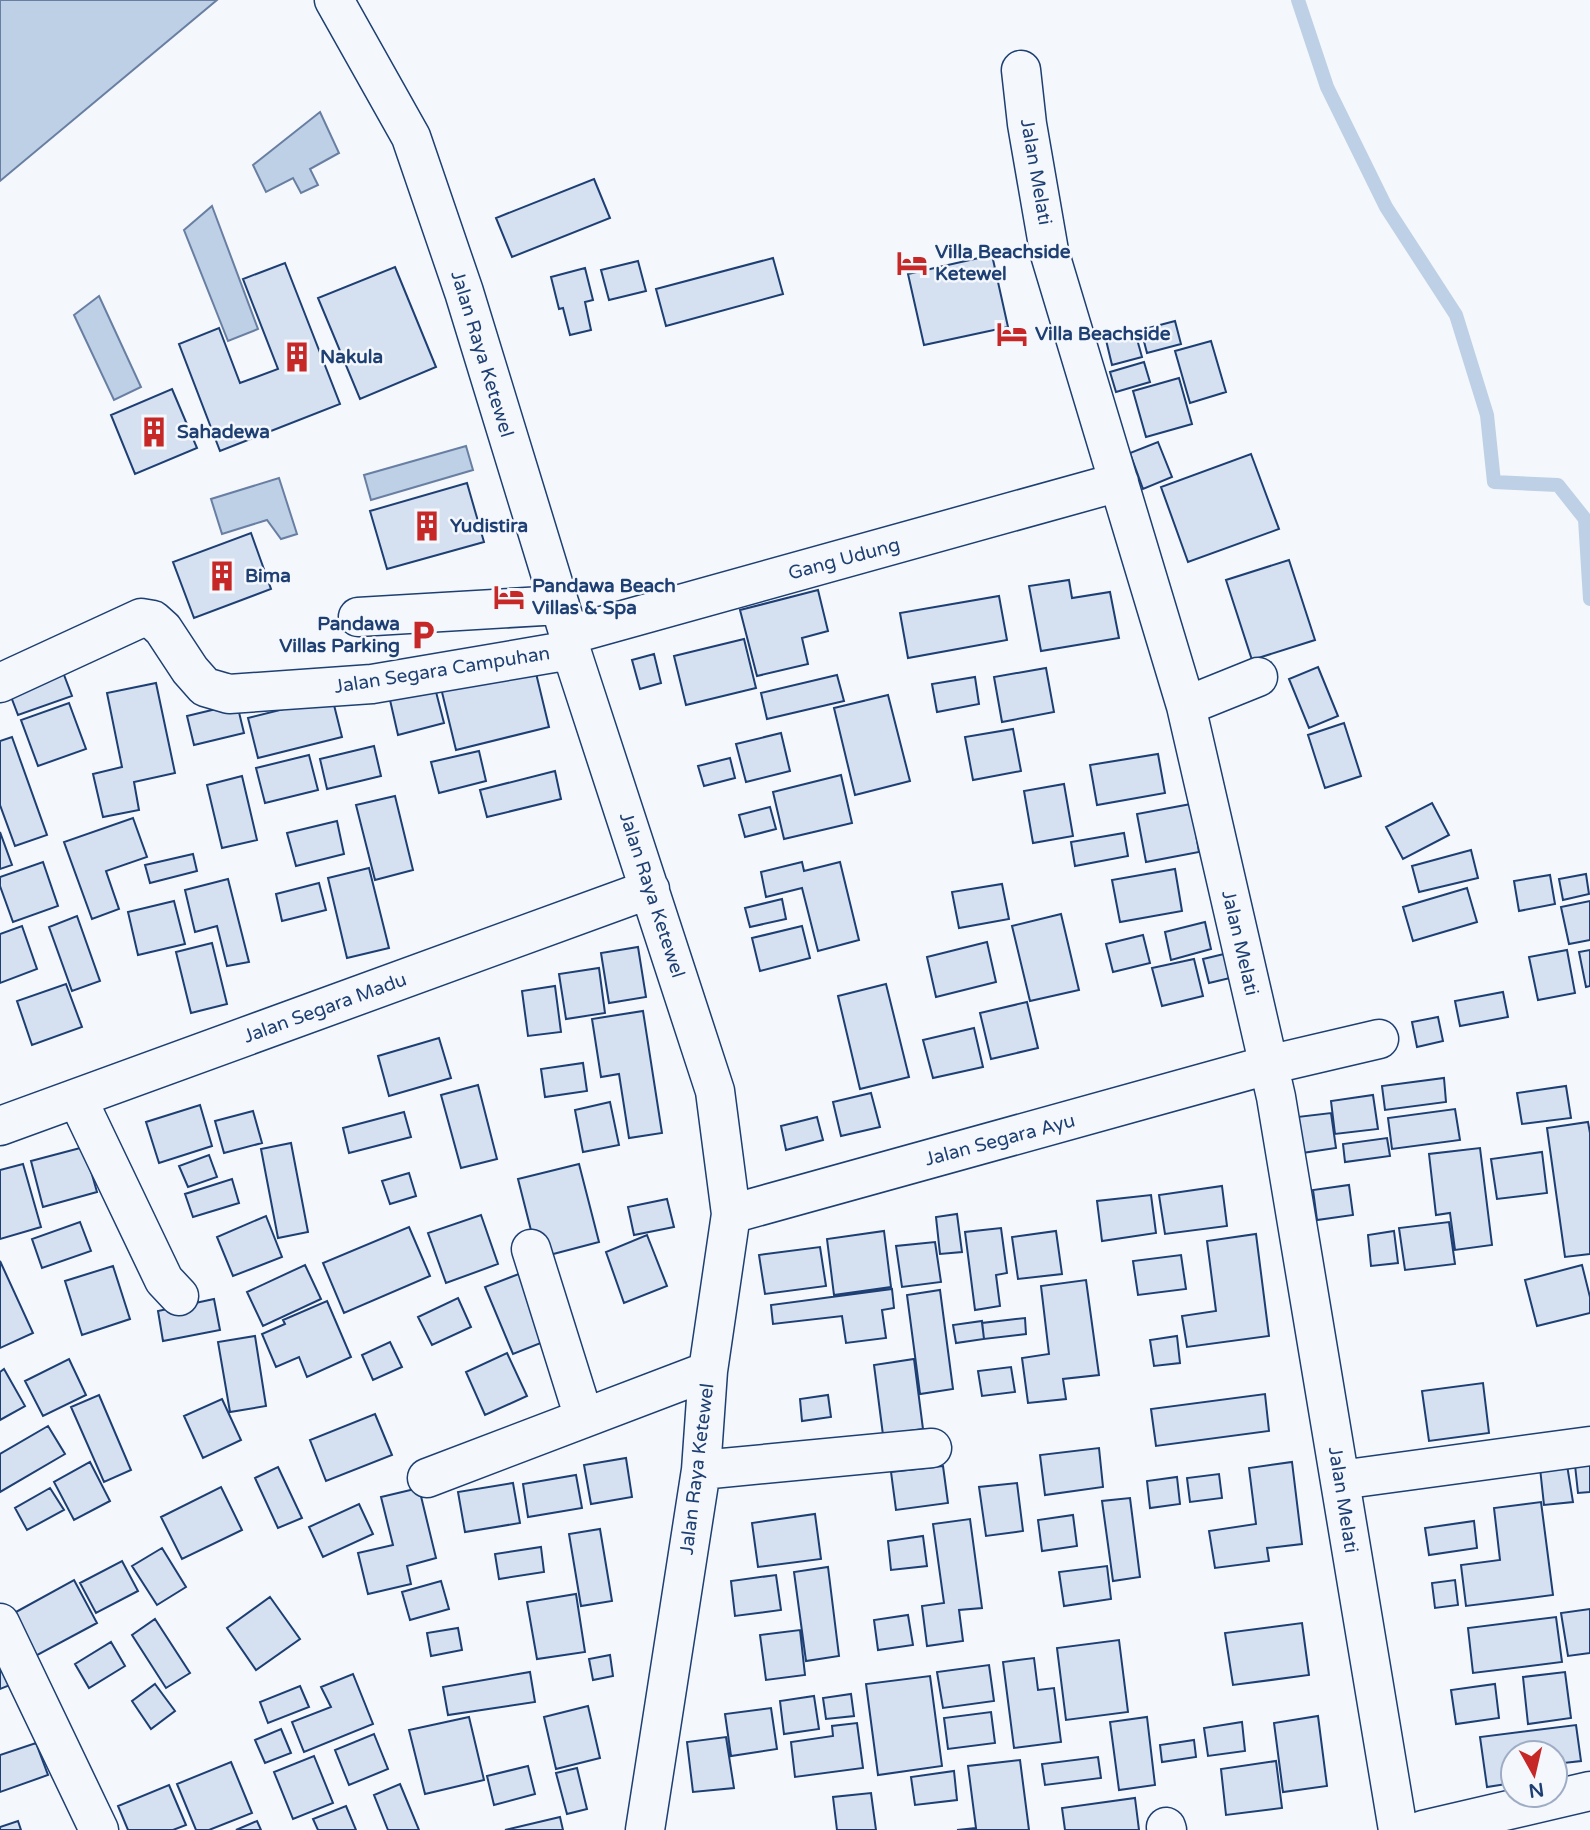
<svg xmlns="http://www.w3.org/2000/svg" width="1590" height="1830" viewBox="0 0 1590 1830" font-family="'Varela Round',sans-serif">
<rect width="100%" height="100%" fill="#f4f7fb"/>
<!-- water -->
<path fill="#bed0e5" stroke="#687fa3" stroke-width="2" d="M0,0H217L0,181Z
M320,112L339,153L310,169L318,185L301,193L293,178L266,192L253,165Z
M212,206L258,329L228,341L184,230Z
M99,296L141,387L114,400L74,315Z
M466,446L473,470L371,500L364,475Z
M279,478L297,534L281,539L267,520L222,534L211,499Z"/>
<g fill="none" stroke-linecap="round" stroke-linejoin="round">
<!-- stream -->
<path stroke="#bed0e5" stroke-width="14" d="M1298,0L1327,87L1386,207L1456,315L1487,415L1494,482L1558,485L1585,519L1590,599"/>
</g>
<!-- building -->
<path fill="#d5e0f0" stroke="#1d3f73" stroke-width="2" d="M594,179L610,218L512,257L496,218Z
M992,255L1008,327L924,345L908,274Z
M773,258L783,294L666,326L656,289Z
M638,261L646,291L609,300L601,270Z
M285,263L340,404L220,451L179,344L219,328L240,383L278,369L243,279Z
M395,267L436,367L360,399L318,298Z
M585,268L593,300L585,302L591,330L570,335L563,308L559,309L551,277Z
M1175,321L1181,344L1147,353L1141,330Z
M1135,332L1142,357L1112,365L1106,340Z
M1211,341L1226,392L1190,403L1175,351Z
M1144,362L1150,382L1116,392L1110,372Z
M1179,378L1192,424L1146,437L1133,391Z
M172,389L197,448L135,474L111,415Z
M1158,442L1172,477L1143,489L1130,453Z
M1251,454L1279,529L1188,562L1161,487Z
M467,483L484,542L387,569L370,511Z
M251,533L271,589L194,618L173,562Z
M1289,560L1315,640L1252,660L1226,580Z
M1069,580L1072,598L1110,592L1119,638L1041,651L1029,586Z
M818,590L828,631L802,638L808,664L757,676L740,610Z
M999,596L1007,640L908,658L900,613Z
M744,639L756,688L686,705L674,656Z
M654,654L661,683L640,689L632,660Z
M534,665L549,727L456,750L441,688Z
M61,667L72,696L18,715L7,686Z
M1318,667L1338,716L1309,728L1289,679Z
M1046,668L1054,712L1002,722L994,677Z
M837,675L844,701L767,719L761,693Z
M975,677L979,704L937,712L932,684Z
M156,683L175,773L134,782L139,810L103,817L93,774L122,767L107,693Z
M435,688L444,723L398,735L390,700Z
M888,695L910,781L855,795L834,708Z
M332,697L342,737L258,758L248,718Z
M69,703L86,749L38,766L21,720Z
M237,704L244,733L194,745L187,716Z
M1344,723L1361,776L1325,788L1308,735Z
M1013,729L1021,771L973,780L965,737Z
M781,733L790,771L746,782L736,744Z
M12,737L47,835L15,846L0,805V741Z
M374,746L381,776L327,789L320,759Z
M479,751L486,781L439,793L431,762Z
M1158,754L1165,793L1097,805L1090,765Z
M309,755L318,790L265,803L256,768Z
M730,758L735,778L704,786L698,766Z
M555,771L561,799L487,817L480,790Z
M841,775L852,823L784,839L773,792Z
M242,776L257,840L222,848L207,785Z
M1064,784L1073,836L1033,843L1024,791Z
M395,796L413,870L375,880L356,805Z
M1432,803L1449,835L1403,859L1386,827Z
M1191,804L1199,852L1146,862L1137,814Z
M770,807L776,829L745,837L739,815Z
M133,818L147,857L106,871L119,909L92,919L64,842Z
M337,821L344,854L296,866L287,833Z
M0,832L12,865L0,869Z
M1124,833L1128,856L1075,866L1071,842Z
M1471,850L1478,878L1419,892L1412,866Z
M193,854L197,871L150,883L145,865Z
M43,862L58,906L13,922L0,886V877Z
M802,862L804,871L840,862L859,940L818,951L802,888L766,897L761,872Z
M369,868L389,948L347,958L328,878Z
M1175,869L1182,911L1120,922L1112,880Z
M1586,874L1589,894L1563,900L1559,879Z
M1550,875L1555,904L1519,911L1514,881Z
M228,879L249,962L227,966L217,926L195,932L185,890Z
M319,883L326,910L282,921L276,894Z
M1002,884L1009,919L959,928L952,892Z
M1467,888L1477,922L1413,941L1403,907Z
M782,899L786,919L750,927L745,908Z
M174,901L185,944L138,955L128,912Z
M1590,901V940L1569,944L1561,907Z
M1061,914L1079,990L1030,1001L1012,926Z
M77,916L100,981L72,991L49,927Z
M1205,922L1211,949L1171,960L1165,932Z
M22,926L37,969L0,983V934Z
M802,926L810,958L760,971L752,938Z
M1143,935L1150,963L1113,972L1106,944Z
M987,942L996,982L936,997L927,957Z
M212,943L227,1004L191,1013L176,952Z
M638,947L646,997L609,1003L601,953Z
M1567,950L1575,993L1538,1000L1529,957Z
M1590,950V986L1586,987L1579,952Z
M1224,954L1230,978L1209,983L1203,959Z
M1194,959L1203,996L1162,1006L1152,968Z
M599,968L605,1013L566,1019L559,974Z
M66,984L82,1027L32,1045L17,1001Z
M886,984L909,1077L860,1089L838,996Z
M555,986L561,1032L528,1036L522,991Z
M1503,992L1508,1017L1460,1026L1455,1001Z
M1027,1002L1038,1048L991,1059L980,1013Z
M643,1011L662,1133L629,1138L619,1074L601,1077L592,1019Z
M1438,1017L1443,1041L1417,1047L1412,1022Z
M974,1028L983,1067L933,1078L923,1040Z
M439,1038L451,1078L389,1096L378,1056Z
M583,1063L587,1091L545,1097L541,1069Z
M1444,1078L1446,1102L1385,1110L1382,1086Z
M478,1085L497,1159L461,1168L441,1095Z
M1566,1086L1571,1118L1522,1124L1517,1093Z
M871,1093L880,1127L841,1136L833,1102Z
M1373,1095L1378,1129L1335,1134L1331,1101Z
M610,1102L619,1145L583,1152L575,1110Z
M200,1105L212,1146L159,1163L146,1122Z
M1455,1109L1460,1140L1392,1149L1388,1118Z
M253,1111L262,1143L224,1153L215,1121Z
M404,1112L411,1137L349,1153L343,1128Z
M1331,1113L1336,1148L1302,1153L1297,1117Z
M817,1117L823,1140L786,1150L781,1126Z
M1588,1122L1590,1133V1254L1565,1257L1547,1128Z
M1387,1138L1390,1156L1345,1162L1343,1144Z
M291,1143L308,1232L278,1238L261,1149Z
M84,1147L97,1192L43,1207L31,1161Z
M1480,1148L1492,1245L1455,1250L1450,1213L1436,1215L1429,1154Z
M1542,1152L1547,1193L1497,1199L1491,1159Z
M209,1155L217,1177L188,1187L179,1166Z
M23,1164L41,1227L0,1239V1170Z
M579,1164L599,1242L538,1258L518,1179Z
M409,1173L416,1196L390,1204L382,1181Z
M232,1179L239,1203L193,1217L185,1194Z
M1349,1185L1353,1215L1317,1220L1313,1190Z
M1222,1186L1227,1226L1165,1234L1159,1195Z
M1151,1195L1156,1233L1102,1241L1097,1201Z
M667,1199L674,1227L634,1235L628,1207Z
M957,1214L962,1252L940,1254L936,1217Z
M481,1215L498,1264L446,1283L428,1233Z
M266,1216L282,1257L233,1276L217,1237Z
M80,1222L91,1251L42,1268L32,1239Z
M1449,1222L1455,1264L1405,1270L1399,1228Z
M409,1227L430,1276L344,1313L323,1263Z
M1001,1228L1007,1273L996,1275L1000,1306L975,1310L965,1232Z
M884,1231L891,1287L834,1295L827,1239Z
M1056,1231L1062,1274L1018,1279L1012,1237Z
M1394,1231L1398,1263L1371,1266L1368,1235Z
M1256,1234L1269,1336L1187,1347L1182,1316L1216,1311L1207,1241Z
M647,1235L667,1286L624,1303L606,1252Z
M935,1242L941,1282L902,1287L896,1246Z
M820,1247L826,1286L765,1294L759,1255Z
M1181,1255L1186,1289L1138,1295L1133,1261Z
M0,1261L33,1333L0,1348Z
M305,1265L321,1299L263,1326L247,1292Z
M1582,1265L1590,1297V1313L1537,1326L1525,1280Z
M113,1266L130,1319L82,1335L65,1281Z
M524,1272L551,1339L513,1354L485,1287Z
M1086,1280L1099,1375L1063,1379L1066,1399L1028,1403L1022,1358L1049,1354L1041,1286Z
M892,1289L894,1308L882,1310L886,1338L846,1343L842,1316L773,1324L771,1305Z
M940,1290L953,1389L920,1394L907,1295Z
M458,1298L471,1327L432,1345L418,1317Z
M214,1299L220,1330L163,1341L158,1311Z
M327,1301L351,1357L307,1377L299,1357L276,1367L262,1334L285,1324L283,1320Z
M1025,1318L1026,1334L984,1339L982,1323Z
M982,1321L984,1339L956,1343L953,1325Z
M255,1336L266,1406L230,1412L218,1342Z
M1177,1336L1180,1363L1154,1366L1150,1340Z
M390,1342L402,1367L373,1380L362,1355Z
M507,1353L527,1396L485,1415L466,1372Z
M69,1359L86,1395L43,1416L25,1381Z
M914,1359L923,1429L883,1435L874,1365Z
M1011,1367L1015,1392L982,1396L978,1371Z
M4,1369L25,1406L0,1420V1372Z
M1483,1383L1489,1433L1429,1441L1422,1391Z
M1265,1394L1269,1431L1156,1446L1151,1409Z
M99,1395L131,1470L104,1482L71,1407Z
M828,1395L831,1417L802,1421L800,1399Z
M222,1399L241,1440L203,1458L184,1416Z
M375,1414L392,1455L326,1481L310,1440Z
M48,1426L65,1454L0,1492V1454Z
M1099,1448L1103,1487L1045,1495L1040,1455Z
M626,1458L632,1497L591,1504L584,1465Z
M90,1462L110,1501L74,1520L54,1482Z
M1292,1462L1302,1544L1267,1548L1269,1561L1215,1568L1209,1531L1256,1524L1249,1468Z
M1590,1464V1492L1578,1493L1575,1465Z
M1567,1465L1573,1502L1544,1505L1540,1468Z
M943,1466L948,1503L896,1510L891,1472Z
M278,1467L302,1518L278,1528L255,1478Z
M1219,1474L1222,1498L1190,1502L1187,1478Z
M576,1475L582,1508L528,1517L523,1484Z
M1177,1477L1180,1504L1150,1508L1147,1481Z
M513,1483L520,1523L465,1532L458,1492Z
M1017,1483L1023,1531L986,1536L979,1487Z
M221,1487L242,1530L182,1559L161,1517Z
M50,1488L64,1510L27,1530L15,1508Z
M419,1488L436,1558L407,1566L411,1584L368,1594L358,1553L393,1545L381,1497Z
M1130,1498L1140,1577L1113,1581L1102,1501Z
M1541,1502L1553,1595L1466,1606L1461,1565L1500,1560L1494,1508Z
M359,1504L373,1534L323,1557L309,1527Z
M815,1514L821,1559L758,1567L752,1523Z
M1073,1515L1077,1546L1042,1551L1038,1520Z
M970,1519L982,1608L959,1610L963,1641L927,1646L922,1606L944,1603L933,1524Z
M1474,1521L1477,1548L1429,1555L1425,1528Z
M600,1529L612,1601L581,1606L569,1534Z
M923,1536L927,1566L891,1570L888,1541Z
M541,1547L544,1572L499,1579L495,1554Z
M162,1548L186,1587L157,1605L132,1566Z
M122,1561L138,1591L96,1613L80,1583Z
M1107,1566L1111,1599L1064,1606L1059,1572Z
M828,1567L839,1656L806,1661L794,1572Z
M776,1575L781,1610L735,1616L731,1581Z
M74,1580L97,1623L28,1660L5,1618Z
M1455,1580L1458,1605L1435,1608L1432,1583Z
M441,1581L449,1609L410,1620L402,1592Z
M576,1594L585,1652L537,1659L527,1602Z
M270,1597L300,1639L256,1670L227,1628Z
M1590,1609V1653L1568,1656L1561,1613Z
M908,1615L913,1645L878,1650L874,1620Z
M1556,1617L1562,1662L1473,1673L1468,1628Z
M155,1619L190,1673L166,1688L132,1635Z
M1302,1623L1309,1675L1233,1685L1225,1633Z
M458,1628L462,1650L431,1656L427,1633Z
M800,1630L805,1675L766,1680L760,1635Z
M1119,1640L1128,1712L1066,1720L1057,1648Z
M111,1642L125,1666L89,1688L75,1664Z
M610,1655L613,1676L593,1680L589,1659Z
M1034,1658L1038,1690L1054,1688L1061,1742L1014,1748L1003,1662Z
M0,1659L10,1685L0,1689Z
M989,1665L994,1701L943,1708L937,1672Z
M530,1672L535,1702L448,1715L443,1687Z
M1565,1672L1571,1718L1528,1724L1523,1677Z
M353,1674L373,1724L304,1752L292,1722L331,1707L321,1687Z
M930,1676L942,1766L878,1775L866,1684Z
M155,1684L175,1711L151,1729L132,1701Z
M1495,1684L1499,1718L1456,1724L1451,1690Z
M300,1686L309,1707L268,1723L260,1702Z
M851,1694L854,1716L826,1719L823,1698Z
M814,1696L819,1729L784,1734L780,1701Z
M588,1706L600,1758L556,1769L544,1717Z
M771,1708L777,1749L731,1756L725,1714Z
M991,1712L995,1743L948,1749L944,1718Z
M1318,1716L1327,1786L1283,1792L1274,1723Z
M469,1717L484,1780L425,1794L409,1730Z
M1147,1717L1155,1785L1119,1790L1110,1722Z
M1242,1722L1245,1751L1208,1756L1204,1728Z
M857,1723L863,1768L795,1777L791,1742L833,1736L832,1726Z
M1576,1725L1581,1761L1555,1764V1753H1513V1783L1487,1787L1480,1737Z
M281,1729L291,1753L265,1763L255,1740Z
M374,1734L388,1769L349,1785L335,1750Z
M726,1737L734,1788L693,1792L687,1742Z
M1194,1740L1196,1757L1162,1762L1160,1745Z
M36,1743L48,1775L0,1792V1755Z
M314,1756L333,1803L293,1819L274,1772Z
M1098,1757L1101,1778L1045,1785L1042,1764Z
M1020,1760L1029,1830H957L976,1828L968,1766Z
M1276,1761L1282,1808L1226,1815L1221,1769Z
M231,1762L252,1813L209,1830H196L177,1784Z
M528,1766L535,1794L494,1805L487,1776Z
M577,1768L587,1809L567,1814L556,1773Z
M954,1771L957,1800L915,1805L911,1777Z
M400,1784L419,1830H388L374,1795Z
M169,1785L186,1825L173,1830H128L118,1806Z
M871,1793L876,1830H837L833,1797Z
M1135,1798L1139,1830H1065L1062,1808Z
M346,1806L356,1830H318L313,1819Z
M560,1817L563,1830H505Z
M18,1821L21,1830H0V1827Z
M257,1821L261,1830H236Z"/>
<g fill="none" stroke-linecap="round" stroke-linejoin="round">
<!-- minor casing -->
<g stroke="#1d3f73" stroke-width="41">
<path id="minor" d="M334,0L411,137L464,292L569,635L571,650L715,1091L731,1214L708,1371L701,1470L645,1830
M1021,70L1027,124L1049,251L1186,706L1276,1097L1398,1830
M358,617L560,605
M569,635L1119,482
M0,683L141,618L153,620L163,629L190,670L205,687L229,694L372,684L571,650
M1186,706L1258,677
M77,1098L164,1280L179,1296
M0,1126L650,889
M731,1214L1268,1065L1379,1039
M531,1249L584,1418
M701,1470L932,1448
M427,1478L708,1371
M1340,1480L1590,1446
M0,1623L99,1830
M1166,1827L1167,1830
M1423,1830L1590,1791"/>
</g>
<!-- minor -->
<use href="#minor" stroke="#f4f7fb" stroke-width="38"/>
</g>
<!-- icons -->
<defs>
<g id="hotel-bare" transform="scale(2.415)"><path d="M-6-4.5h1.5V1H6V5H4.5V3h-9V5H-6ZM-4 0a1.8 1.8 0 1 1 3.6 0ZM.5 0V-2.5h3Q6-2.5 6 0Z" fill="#c62828" stroke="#f4f7fb" stroke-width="2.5" paint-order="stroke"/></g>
<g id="building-bare" transform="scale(2.415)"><path d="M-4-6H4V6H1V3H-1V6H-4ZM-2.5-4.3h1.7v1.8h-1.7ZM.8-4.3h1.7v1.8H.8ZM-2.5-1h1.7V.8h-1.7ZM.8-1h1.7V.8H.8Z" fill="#c62828" stroke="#f4f7fb" stroke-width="2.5" paint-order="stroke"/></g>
<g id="parking-bare" transform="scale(2.415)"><path d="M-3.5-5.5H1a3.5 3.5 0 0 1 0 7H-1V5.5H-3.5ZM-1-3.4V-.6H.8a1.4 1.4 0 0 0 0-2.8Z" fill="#c62828" stroke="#f4f7fb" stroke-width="2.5" paint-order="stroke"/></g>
</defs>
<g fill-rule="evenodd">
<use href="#hotel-bare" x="912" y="263"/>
<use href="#hotel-bare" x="1012" y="334"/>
<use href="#building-bare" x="297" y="357"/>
<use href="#building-bare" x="154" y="432"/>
<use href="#building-bare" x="427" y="526"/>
<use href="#building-bare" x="222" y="576"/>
<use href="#hotel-bare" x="509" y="597"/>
<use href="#parking-bare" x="423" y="635"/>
</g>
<g text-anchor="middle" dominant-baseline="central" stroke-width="5" stroke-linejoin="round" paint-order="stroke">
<!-- street labels -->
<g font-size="19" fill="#1d3f73" stroke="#f4f7fb">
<text transform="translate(1036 172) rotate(80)">Jalan Melati</text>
<text transform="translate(482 354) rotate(73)">Jalan Raya Ketewel</text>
<text transform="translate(844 559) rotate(-15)">Gang Udung</text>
<text transform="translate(442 670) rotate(-9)">Jalan Segara Campuhan</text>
<text transform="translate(652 895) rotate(72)">Jalan Raya Ketewel</text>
<text transform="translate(1240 943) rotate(77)">Jalan Melati</text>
<text transform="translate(325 1008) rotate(-20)">Jalan Segara Madu</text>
<text transform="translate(1000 1140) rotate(-15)">Jalan Segara Ayu</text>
<text transform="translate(697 1469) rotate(-83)">Jalan Raya Ketewel</text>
<text transform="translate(1343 1500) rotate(81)">Jalan Melati</text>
</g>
<!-- poi labels -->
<g font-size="19" font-weight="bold" fill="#1d3f73" stroke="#f4f7fb" text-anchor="start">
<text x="935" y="252">Villa Beachside<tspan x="935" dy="22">Ketewel</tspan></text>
<text x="1035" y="334">Villa Beachside</text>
<text x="320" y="357">Nakula</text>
<text x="177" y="432">Sahadewa</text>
<text x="450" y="526">Yudistira</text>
<text x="245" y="576">Bima</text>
<text x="532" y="586">Pandawa Beach<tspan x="532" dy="22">Villas &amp; Spa</tspan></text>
<text x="400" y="624" text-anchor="end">Pandawa<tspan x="400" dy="22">Villas Parking</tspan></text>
</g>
</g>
<!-- north arrow -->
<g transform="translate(1534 1774) rotate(172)"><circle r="33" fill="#f4f7fb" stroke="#9eadc5" stroke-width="2"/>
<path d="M0-5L12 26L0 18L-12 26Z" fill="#c62828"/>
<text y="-10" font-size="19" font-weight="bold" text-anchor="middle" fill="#1d3f73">N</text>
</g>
</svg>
